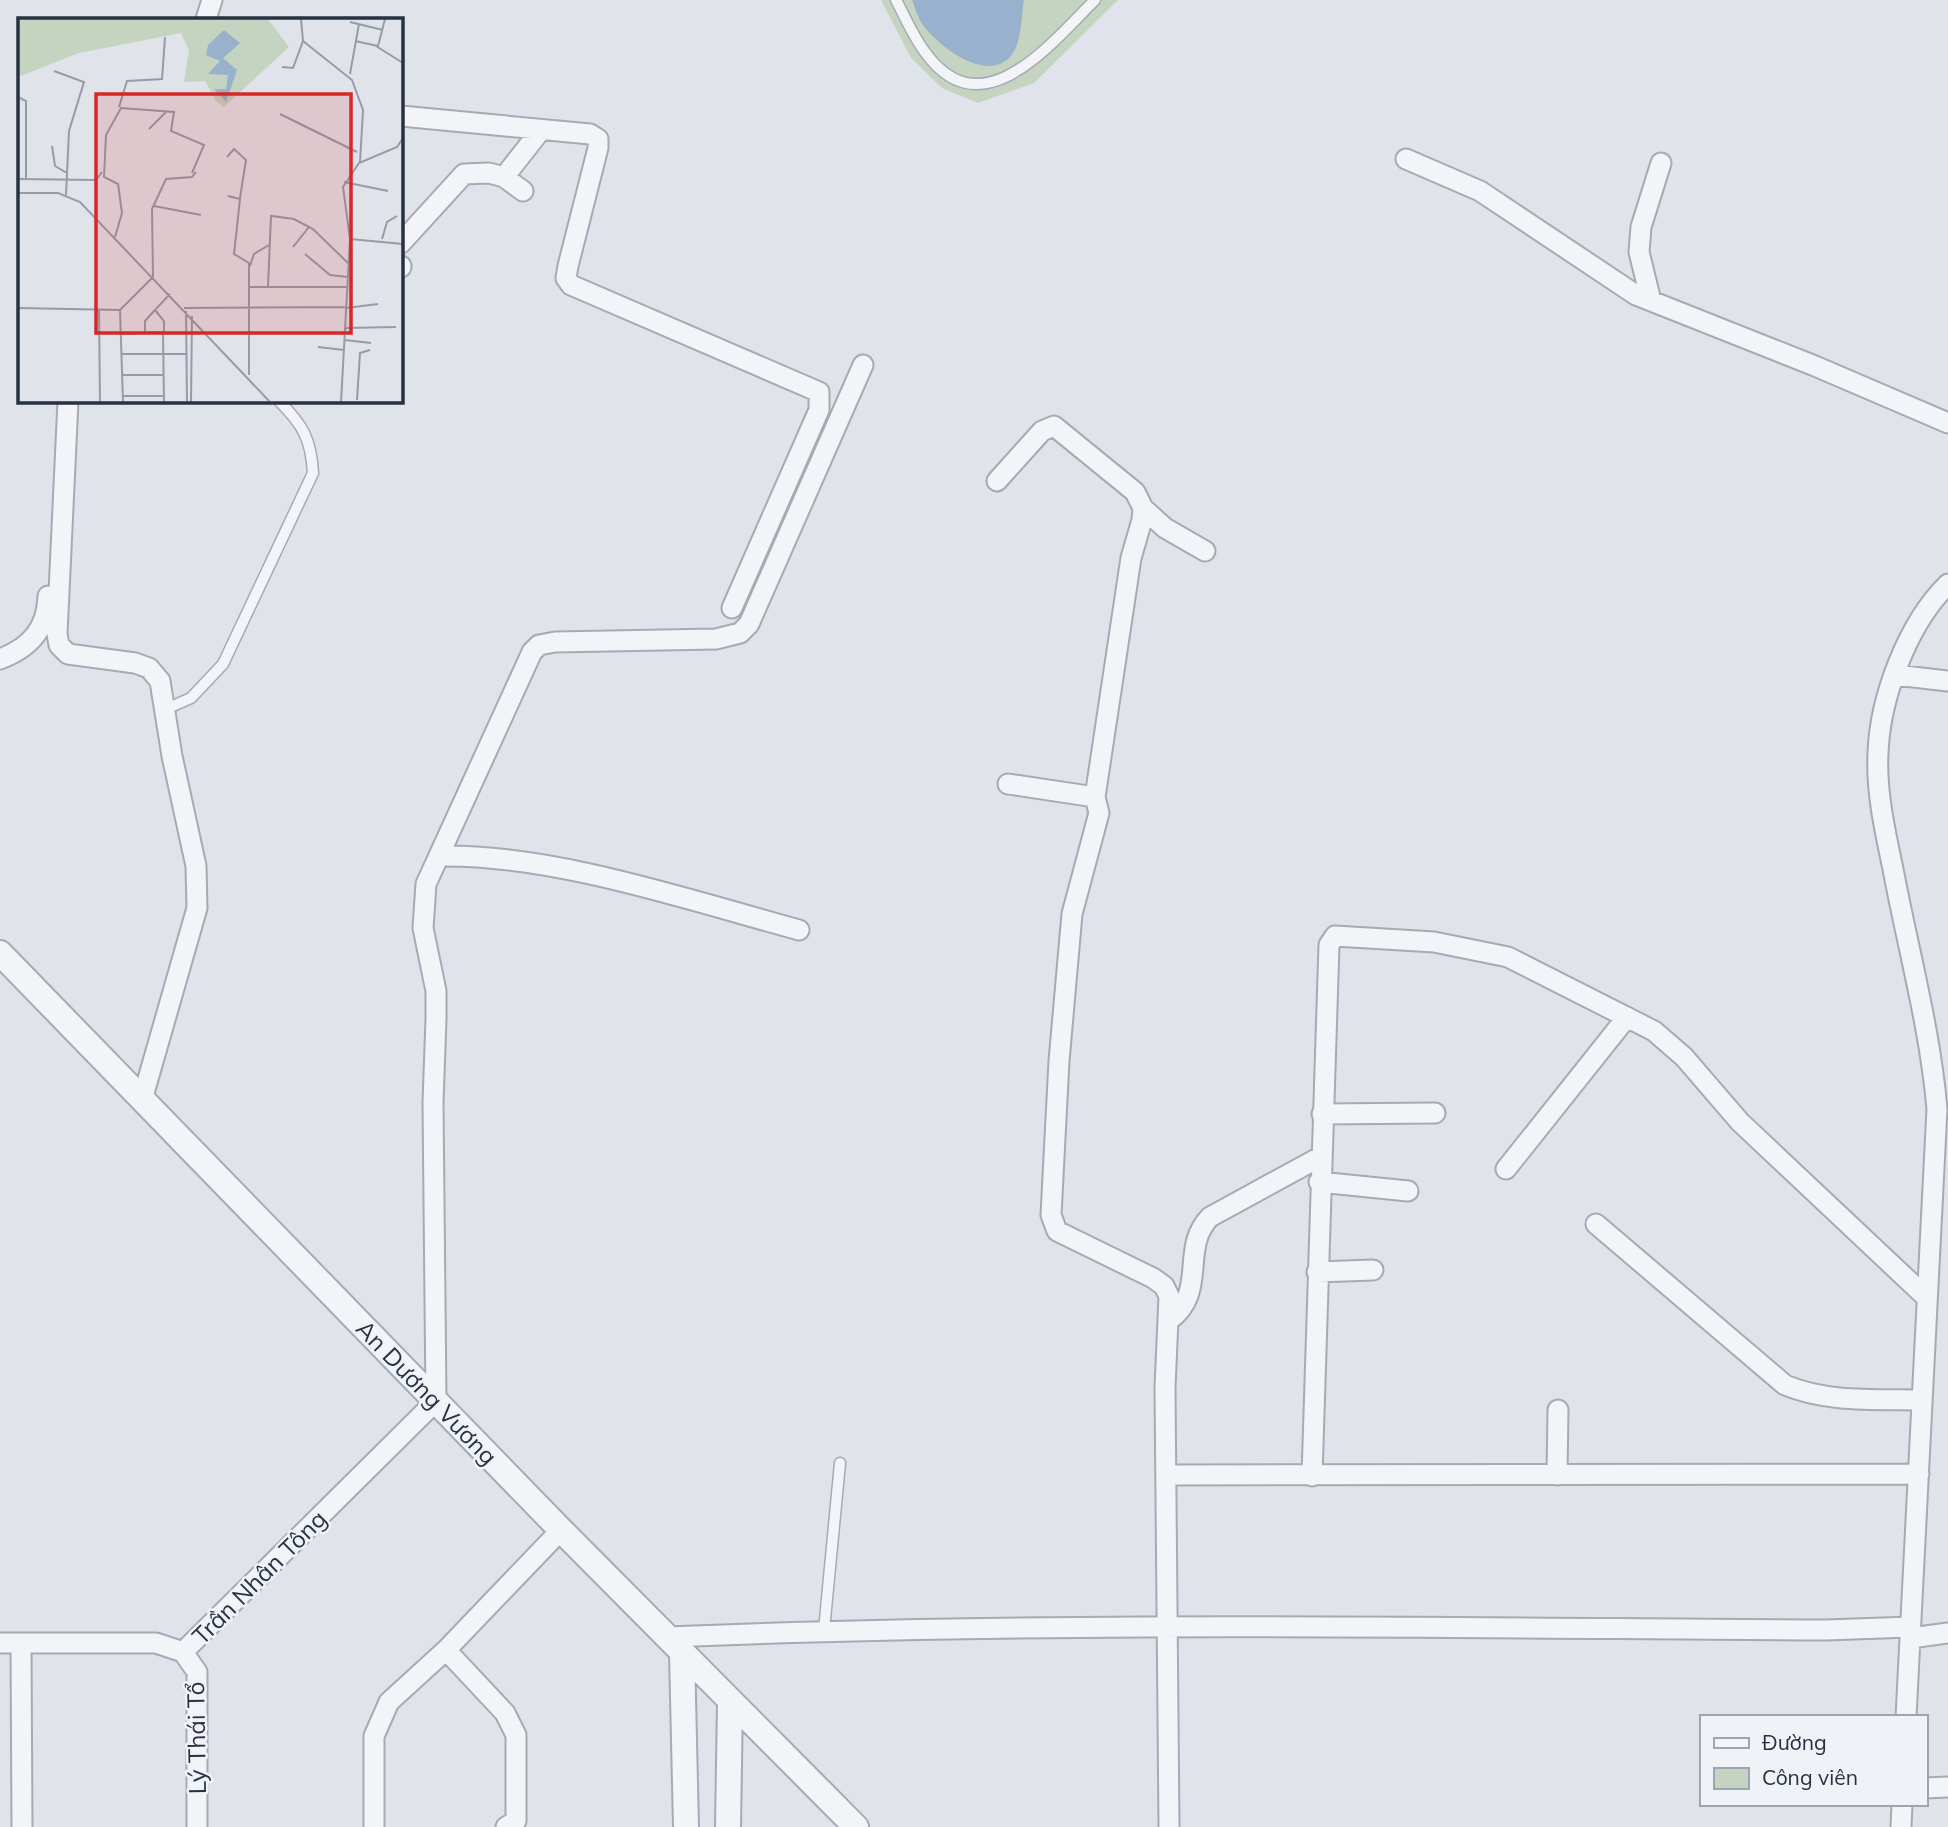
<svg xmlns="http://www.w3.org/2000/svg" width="1948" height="1827" viewBox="0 0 1948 1827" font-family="Mulish,sans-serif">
<rect width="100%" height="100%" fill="#e0e3ea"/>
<!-- green -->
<path fill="#c5d4c0" d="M881,0H1118L1034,83L978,103L942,88L911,58Z"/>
<!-- water -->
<path fill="#98b1cc" d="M912,0H1024C1021,17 1022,44 1010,57C986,83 938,46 923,25C918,18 915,8 912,0Z"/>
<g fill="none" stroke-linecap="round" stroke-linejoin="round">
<!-- service casing -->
<g stroke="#a5aab4" stroke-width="13">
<path id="service" d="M896,0C905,17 913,36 925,52C982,132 1052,42 1095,0
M166,709L191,698L223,664L313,473C311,439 303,425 279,401
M824,1630L840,1463"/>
</g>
<!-- minor casing -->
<g stroke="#a5aab4" stroke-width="23">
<path id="minor" d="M206,19L212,0
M401,116L590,134L598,139V148L568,266L566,278L571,285L819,392V410L732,608
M1406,159L1480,191L1636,295L1815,366L1948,423
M504,177L523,191
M401,243L464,174L489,173L504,177L541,130
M401,266V267
M1651,301L1639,252L1641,227L1661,163
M68,401L57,634L59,645L68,654L135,663L149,668L160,681L172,756L196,866L197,908L142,1100
M997,481L1042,431L1054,426L1135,492L1143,508L1142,520L1131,558L1095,797
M1143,508L1165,528L1205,551
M0,659C30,648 47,629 48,596
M1896,675L1948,681
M1008,784L1095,797L1099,813L1072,914L1059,1061L1051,1215L1057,1231L1153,1278L1164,1286L1169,1296L1165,1388L1169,1827
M439,856C553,854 689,900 799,930
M1322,1114L1435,1113
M1506,1169L1627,1017
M1319,1182L1408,1191
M1596,1224L1785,1385C1828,1403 1876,1399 1922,1400
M1317,1272L1373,1270
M1168,1321C1209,1292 1179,1249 1210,1217L1320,1157
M1166,1475L1919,1474
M1557,1475L1558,1410
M1312,1476L1329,945L1335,936L1434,942L1508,957L1654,1031L1684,1057L1740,1122L1927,1298
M667,1637C1053,1621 1440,1628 1826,1630L1911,1627
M1911,1638L1948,1633
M0,1643H156L183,1652
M21,1643L22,1827
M183,1652L436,1401L433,1102L436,1019V991L423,928L426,884L532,652L539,645L555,642L716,639L740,633L749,624L863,365
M183,1652L197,1672V1827
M1906,1717L1937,1109C1930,1028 1908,949 1893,869C1885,831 1876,792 1878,753C1880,697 1908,623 1948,584
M1925,1788L1948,1787
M374,1827V1736L389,1702L446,1650
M506,1827L516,1821V1735L505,1713L446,1650L561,1530
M1901,1827L1902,1804"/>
</g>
<!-- tertiary casing -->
<g stroke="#a5aab4" stroke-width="28">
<path id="tertiary" d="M0,953L561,1530L856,1827
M682,1653L686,1827
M728,1827L730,1702"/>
</g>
<!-- service -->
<use href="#service" stroke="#f3f4f8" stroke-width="10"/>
<!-- minor -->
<use href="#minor" stroke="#f3f4f8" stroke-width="19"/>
<!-- tertiary -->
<use href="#tertiary" stroke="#f3f4f8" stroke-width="24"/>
</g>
<g text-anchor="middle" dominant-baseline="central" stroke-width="5" stroke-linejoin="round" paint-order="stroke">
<!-- street labels -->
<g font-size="24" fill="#273142" stroke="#eff2f7">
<text transform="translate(427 1392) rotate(46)">An Dương Vương</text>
<text transform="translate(259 1577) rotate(-45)">Trần Nhân Tông</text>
<text transform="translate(196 1738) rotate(-91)">Lý Thái Tổ</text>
</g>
</g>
<!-- overview -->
<g transform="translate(18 18)">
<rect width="385" height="385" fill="#e0e3ea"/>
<path d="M0,1H250L271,29L206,89L198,83L187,63L166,64L171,32L163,15L61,35L0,59Z" fill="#c5d4c0"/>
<path d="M206,12L222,25L205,40L219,52L208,84L196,71H208L210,57L190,56L202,43L188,37L190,27Z" fill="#98b1cc"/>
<path fill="none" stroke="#969ca7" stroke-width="2" d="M283,1L285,23L334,62L345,92L342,144M332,4L365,12M337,23L360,28L367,1M358,28L385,45M264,49L275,50L285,23M36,53L66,64L51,113L48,177M332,56L341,6M0,79L8,83V161M101,89L109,63L144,61L147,19M262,96L339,134M131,111L149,93M34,128L37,148L49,155M209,139L216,131L228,142L222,180M0,161L78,162L84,154M326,164L370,173M0,175H40L62,184L252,384M210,178L222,181L216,236L231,245V357M136,188L183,197M97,219L104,195L100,166L86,159L88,117L103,90L156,94L153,113L186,127L174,155M332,221L385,226M364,221L369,204L379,198M275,229L291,209M287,236L312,257L330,259M232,248L236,236L251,227M231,269H329M250,269L253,198L276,201L295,211L330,245M0,290L102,292M166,290L328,289M328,290L360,286M81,291L82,384M102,292L135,259L134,191L148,161L174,159L178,154M102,292L105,384M168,293L169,384M327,310L378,309M127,315V303L137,292M145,315L146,384M104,316L146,314V303L137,292L152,276M327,322L353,325M300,329L326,332M104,336H169M104,357H146M105,378H146M339,382L342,335L352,332M173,384L174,298M323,384L332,221L325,169L341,145L379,129L385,120"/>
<path fill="#d62828" fill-opacity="0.15" stroke="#d62828" stroke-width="3.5" d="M78,76H333V315H78Z"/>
<rect width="385" height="385" fill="none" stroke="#273142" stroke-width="3.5"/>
</g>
<!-- legend -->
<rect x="1700" y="1715" width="228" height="91" fill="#eff2f7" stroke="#9fa5af" stroke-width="2"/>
<rect x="1714" y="1738" width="35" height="10" fill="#f3f4f8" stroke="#9fa5af" stroke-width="2"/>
<text x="1762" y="1750" font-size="21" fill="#273142">Đường</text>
<rect x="1714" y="1768" width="35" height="21" fill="#c5d4c0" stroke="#9fa5af" stroke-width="2"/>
<text x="1762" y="1785" font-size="21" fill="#273142">Công viên</text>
</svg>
